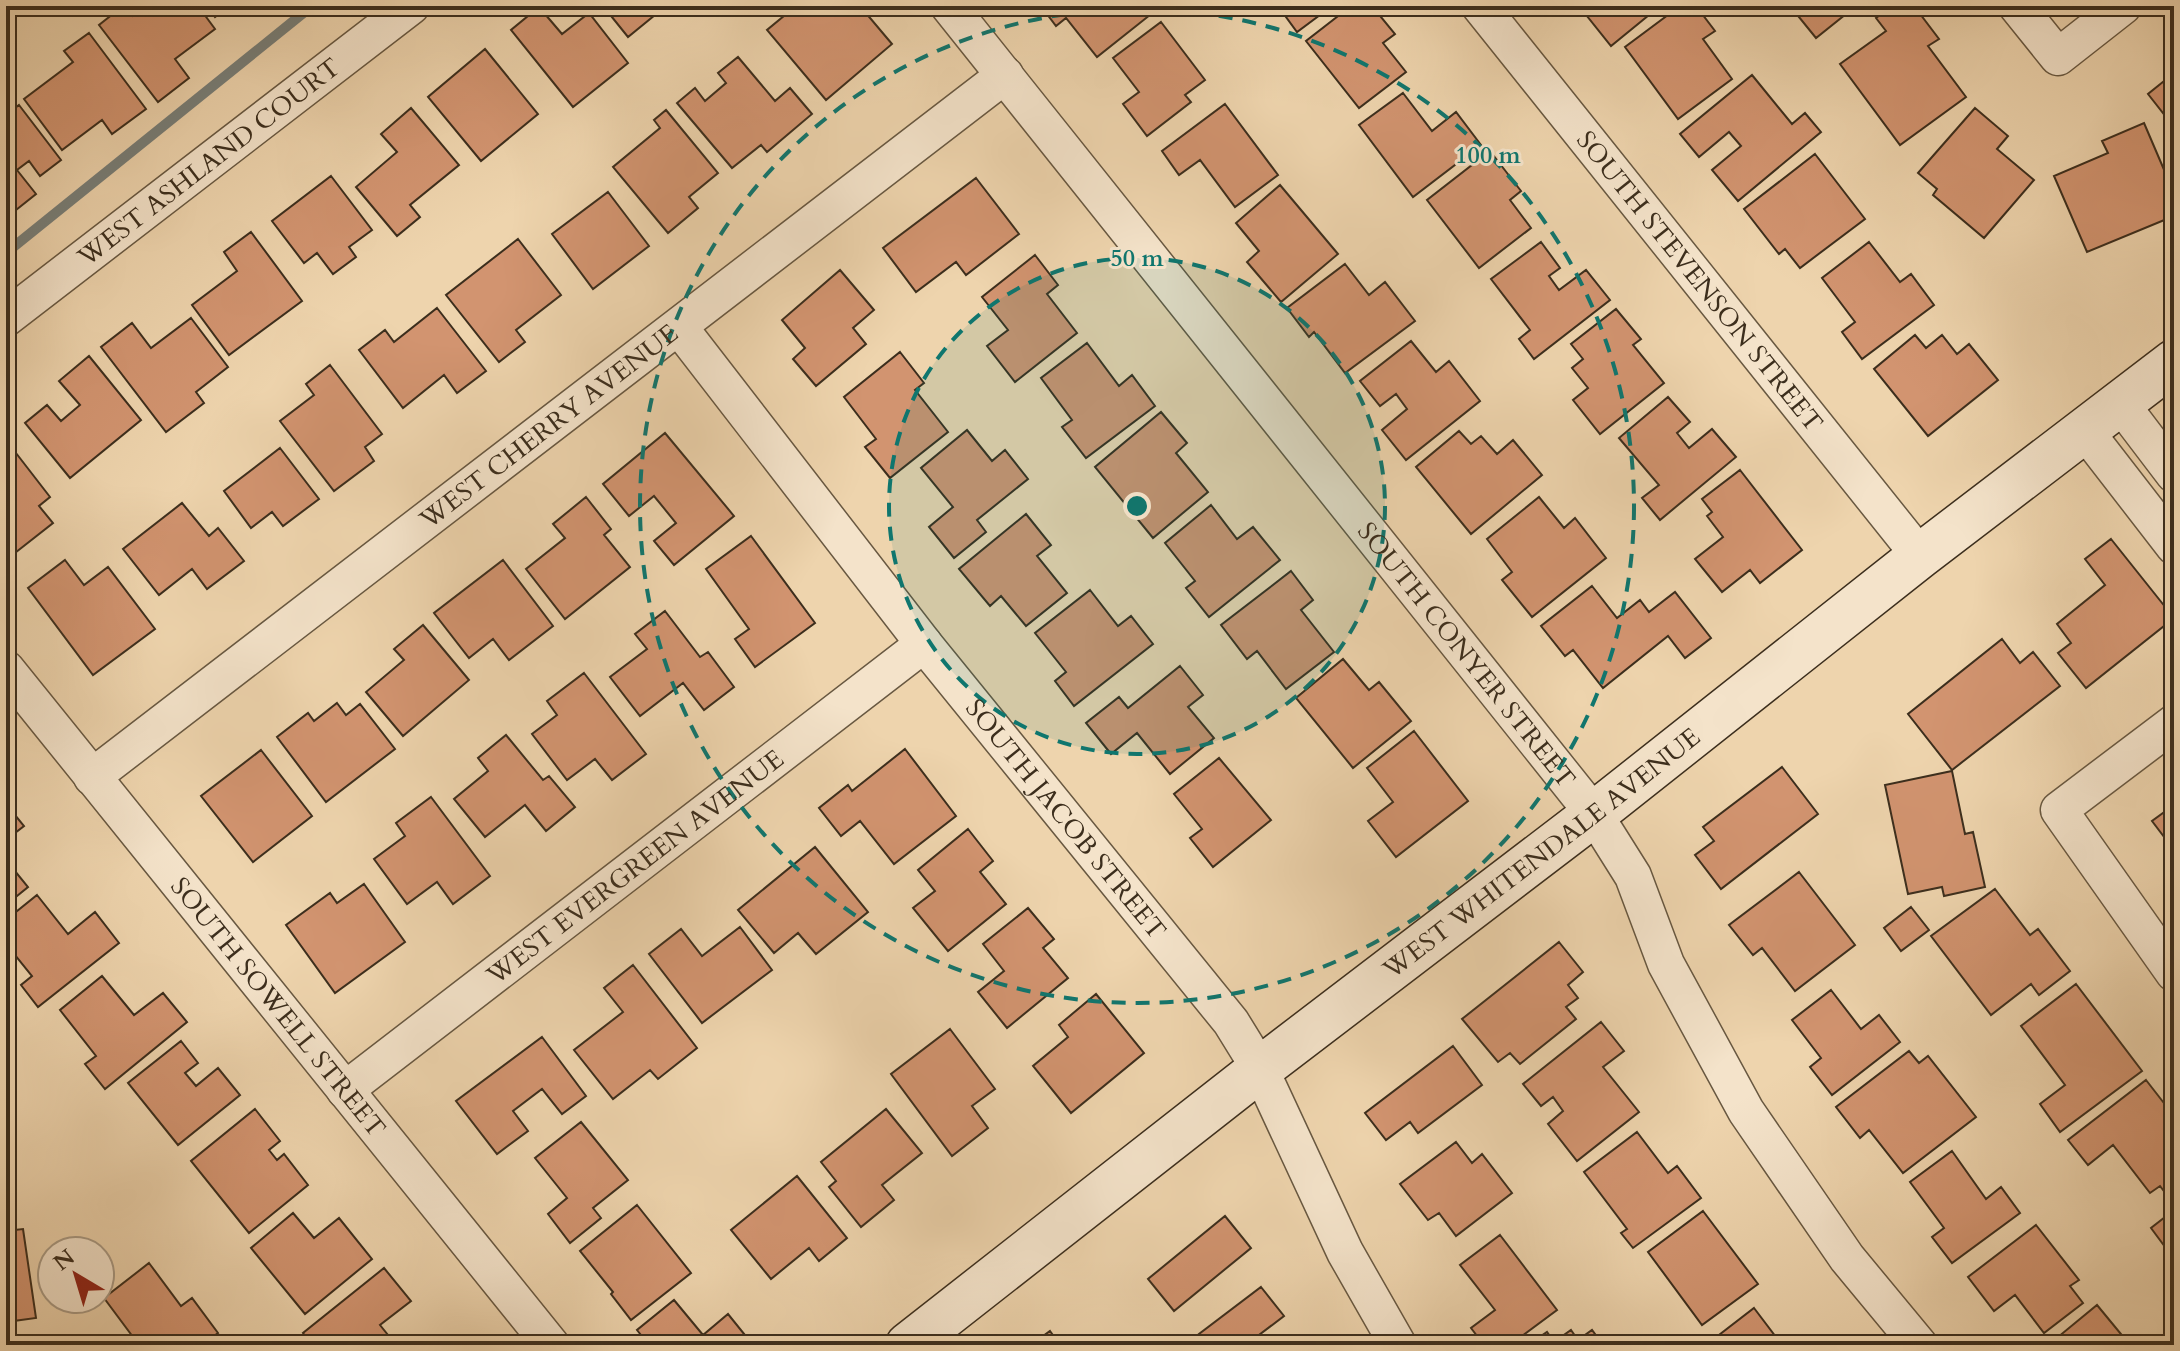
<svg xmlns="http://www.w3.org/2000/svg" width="2180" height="1351" viewBox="0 0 2180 1351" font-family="Cardo,serif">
<rect width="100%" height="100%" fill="#eed4ad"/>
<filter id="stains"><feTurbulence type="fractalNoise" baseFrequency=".0025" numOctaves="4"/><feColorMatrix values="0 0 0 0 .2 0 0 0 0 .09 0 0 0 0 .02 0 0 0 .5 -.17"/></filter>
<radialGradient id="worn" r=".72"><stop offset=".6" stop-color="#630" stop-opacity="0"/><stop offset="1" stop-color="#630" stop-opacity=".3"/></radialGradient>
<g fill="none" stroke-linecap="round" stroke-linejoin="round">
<!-- stream -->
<path stroke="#787f79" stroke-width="10" d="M6,253L312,6"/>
</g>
<!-- building -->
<path fill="#d29470" stroke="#3c2e1d" stroke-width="2" d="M123,6L133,16L147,6H198L215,29L175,59L189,78L158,102L99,25Z
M207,6H229L215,17Z
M603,6H666L628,37Z
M796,6H860L892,44L826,100L767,30Z
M1041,6H1159L1160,7L1097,57L1066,18L1056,26Z
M1278,6H1332L1297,32Z
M1351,6H1372L1395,34L1383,43L1406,72L1359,108L1306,41Z
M1579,6H1660L1611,46Z
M1680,6H1696L1715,31L1703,39L1732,79L1678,119L1625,47Z
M1790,6H1856L1816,38Z
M1892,6H1914L1939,39L1928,46L1966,97L1900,145L1840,64L1886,31L1876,18Z
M539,7L562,34L589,13L628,63L573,107L511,30Z
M1161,22L1205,80L1185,95L1191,102L1147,136L1123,104L1139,92L1113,58Z
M89,33L146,109L112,134L102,120L62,150L24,99L73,62L64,51Z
M485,49L538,114L481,161L428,97Z
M738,57L775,101L790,88L812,114L767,152L761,145L732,168L677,103L695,88L705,101L726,83L718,73Z
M2174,73V127L2148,94Z
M1752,75L1792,124L1805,113L1821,132L1738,201L1712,170L1741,146L1729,132L1699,157L1680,134Z
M1403,93L1432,131L1456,112L1481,145L1413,197L1359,125Z
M1225,104L1278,175L1235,207L1200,160L1179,175L1162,151Z
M19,105L61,160L40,176L29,161L17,170L36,194L6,218V115Z
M411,108L459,165L410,205L420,217L397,236L356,187L397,152L381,134Z
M1975,108L2008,136L1997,149L2034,180L1984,238L1933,195L1937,189L1918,173Z
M666,110L718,173L689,197L698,208L668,233L613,167L660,128L654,120Z
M2144,123L2174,193V216L2087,252L2054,176L2108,153L2102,141Z
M1490,151L1521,191L1510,200L1531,228L1479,268L1427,200Z
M1815,154L1865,219L1800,268L1785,249L1779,254L1744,209Z
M331,176L372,230L349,247L356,257L333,274L317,253L304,263L272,221Z
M976,178L1019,234L966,275L956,262L916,292L883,248Z
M1280,185L1338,254L1281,302L1247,262L1259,251L1236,223Z
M608,192L649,246L593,289L552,234Z
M251,232L302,301L229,355L192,305L237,271L224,252Z
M518,239L561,295L516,330L525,342L499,362L446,295Z
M1541,242L1560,268L1549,276L1559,290L1586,270L1610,300L1534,359L1519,339L1530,330L1491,279Z
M1869,242L1900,282L1911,274L1934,305L1862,359L1842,332L1855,322L1822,278Z
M1035,255L1058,285L1047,294L1077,333L1015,382L987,346L1008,330L982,297Z
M1345,264L1369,295L1385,282L1415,321L1345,373L1314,332L1309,337L1287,308Z
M840,270L874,310L853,328L866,344L816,386L793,359L805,348L782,320Z
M437,308L486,371L457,393L444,375L403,408L359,350L385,330L394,342Z
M1616,309L1641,339L1633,345L1664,383L1600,434L1573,400L1588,388L1572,368L1583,359L1571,344Z
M191,318L228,367L196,392L204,403L166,432L101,347L132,323L151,348Z
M1915,335L1926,348L1942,335L1957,354L1969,344L1998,380L1928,436L1874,369Z
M1411,341L1436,372L1449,361L1480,401L1406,460L1382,430L1407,409L1396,394L1380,406L1360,381Z
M1087,343L1119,386L1132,375L1155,406L1086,458L1062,427L1072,420L1041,378Z
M900,352L924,383L915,390L948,432L890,478L865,447L876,439L844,397Z
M89,356L141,420L70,478L25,423L47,405L61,421L80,405L59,381Z
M330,365L382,434L365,447L374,461L334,491L280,421L314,395L306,384Z
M1668,397L1690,422L1677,433L1689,448L1712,429L1736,457L1660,520L1642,498L1659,485L1619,438Z
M1161,412L1187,443L1176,453L1208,492L1153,538L1095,467Z
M967,430L992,461L1005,450L1028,479L977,520L986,532L954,558L929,527L953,507L921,468Z
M1459,431L1471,444L1481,436L1497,454L1513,440L1542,475L1471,534L1416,467Z
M665,433L734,516L674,565L654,541L676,523L654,496L629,516L603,484Z
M9,444L50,497L39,506L53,523L6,560V446Z
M280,448L319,499L283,526L272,512L251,528L224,491Z
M1740,470L1802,550L1760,583L1750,570L1722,592L1695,559L1723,537L1707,516L1712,512L1702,499Z
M586,497L611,529L604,535L630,567L565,619L526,569L565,538L553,524Z
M1539,497L1564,528L1575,518L1606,558L1532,617L1502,580L1512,572L1487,539Z
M182,503L209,536L218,528L244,561L207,589L192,569L159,595L123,549Z
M1211,505L1237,539L1253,527L1280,560L1209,617L1186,588L1195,581L1165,543Z
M1026,514L1051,545L1037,556L1067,593L1026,626L1001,596L990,606L959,569Z
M751,536L815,623L755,667L735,639L749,629L706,569Z
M2111,539L2174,618L2086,688L2058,653L2071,643L2057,624L2105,585L2085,559Z
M65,560L84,585L108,567L155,629L93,675L28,588Z
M503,560L553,626L509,660L493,639L469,658L434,613Z
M1291,571L1313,600L1301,610L1334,652L1286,689L1257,651L1247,659L1221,625Z
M1592,586L1617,618L1640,600L1649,612L1675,592L1711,638L1685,658L1668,636L1603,688L1573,650L1565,656L1541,626Z
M1090,590L1118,626L1131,616L1153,644L1074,706L1055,681L1066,672L1035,633Z
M665,611L700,657L708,652L734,687L704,710L683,683L640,716L610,677L647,649L635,634Z
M423,625L469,680L403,736L366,692L404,660L394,649Z
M2002,639L2020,663L2033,652L2060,686L1952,770L1908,714Z
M1343,659L1369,690L1379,682L1411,721L1353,768L1296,698Z
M1180,666L1203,695L1188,707L1214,738L1170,774L1137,733L1111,754L1086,723L1119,697L1128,708Z
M584,673L646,754L612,780L595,759L567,780L532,734L557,715L547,701Z
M337,703L346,715L360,704L395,749L326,802L277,737L308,713L314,721Z
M1414,731L1468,801L1396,857L1368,821L1393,802L1367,768Z
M506,735L543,780L549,776L575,807L546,831L525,805L485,837L454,799L488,771L478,758Z
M905,749L956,816L894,864L860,821L841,836L819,808L848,785L852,791Z
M261,750L312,816L253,862L201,796Z
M1219,758L1271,820L1213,867L1190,838L1202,829L1174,794Z
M1782,767L1818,814L1721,889L1695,855L1714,841L1703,827Z
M1952,771L1965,834L1973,832L1985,887L1944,896L1942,887L1908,894L1885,785Z
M431,797L490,876L453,904L437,882L407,904L374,859L405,836L396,823Z
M6,804L24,826L6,840Z
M2174,805V850L2152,821Z
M968,829L993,861L980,872L1006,904L948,951L913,908L935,891L918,870Z
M815,847L868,912L816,954L798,933L774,953L738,910Z
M6,860L28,887L6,905Z
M1799,872L1855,945L1795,991L1762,948L1753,955L1729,925Z
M364,884L405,942L335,993L286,925L330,893L337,903Z
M1995,889L2030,935L2038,929L2070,971L2039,995L2031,984L1991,1015L1931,936Z
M37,895L68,934L95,912L119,943L38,1007L21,985L32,976L6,944V920Z
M1911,907L1929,930L1901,951L1884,928Z
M1028,908L1054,939L1043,948L1068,978L1007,1028L978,992L1004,971L983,944Z
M740,927L772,970L702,1023L649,954L681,929L702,956Z
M1559,942L1583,972L1568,985L1578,998L1566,1007L1576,1019L1520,1064L1510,1053L1498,1062L1462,1019Z
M633,965L697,1048L658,1079L650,1070L613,1099L574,1050L623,1012L604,988Z
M102,976L134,1015L163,993L187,1022L105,1089L85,1064L96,1056L60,1010Z
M2076,984L2142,1071L2060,1132L2040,1104L2065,1085L2021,1026Z
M1831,990L1861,1029L1879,1015L1900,1042L1832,1095L1810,1067L1821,1058L1792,1020Z
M1096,994L1144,1053L1071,1113L1033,1066L1068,1037L1059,1025Z
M1601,1022L1624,1051L1603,1067L1639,1112L1577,1161L1548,1124L1563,1111L1553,1097L1541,1106L1523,1084Z
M950,1029L995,1089L972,1106L988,1128L952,1156L891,1074Z
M542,1037L586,1096L562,1114L542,1089L513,1111L528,1131L497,1154L456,1101Z
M181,1041L198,1063L185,1073L196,1086L218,1068L240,1095L178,1145L128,1083Z
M1453,1046L1482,1085L1418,1133L1410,1122L1386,1140L1365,1113Z
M1909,1051L1919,1063L1928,1056L1976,1117L1903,1173L1869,1130L1860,1138L1836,1107Z
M2146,1080L2174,1116V1196L2170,1199L2160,1186L2150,1193L2113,1145L2088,1165L2068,1140Z
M255,1109L280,1141L269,1150L277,1160L284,1154L308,1185L249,1233L191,1161Z
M886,1109L922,1153L882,1185L894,1200L861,1227L829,1187L836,1181L821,1162Z
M581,1122L628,1180L593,1208L601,1218L570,1243L548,1214L567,1198L535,1158Z
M1637,1132L1668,1173L1677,1166L1701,1198L1633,1248L1621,1233L1627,1229L1584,1172Z
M1456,1142L1472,1163L1482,1154L1512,1193L1456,1236L1439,1213L1428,1220L1400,1184Z
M1952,1151L1986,1199L2001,1187L2020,1213L1952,1263L1932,1237L1944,1228L1910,1182Z
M797,1176L847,1238L819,1261L809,1248L771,1279L731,1230Z
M637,1205L691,1273L631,1320L611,1294L613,1292L580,1251Z
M2174,1210V1259L2151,1228Z
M1703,1211L1758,1284L1702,1325L1648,1252Z
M293,1213L314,1238L339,1218L372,1259L305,1314L251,1248Z
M1225,1216L1251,1248L1174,1311L1148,1279Z
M2036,1225L2079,1280L2070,1286L2083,1303L2044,1333L2015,1295L1994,1311L1968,1277Z
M23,1229L36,1318L6,1322V1231Z
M1500,1235L1557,1310L1510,1345H1484L1471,1328L1495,1310L1460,1265Z
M149,1263L181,1306L192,1298L218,1333L202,1345H139L104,1298Z
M384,1268L411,1301L380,1325L396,1345H312L303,1333Z
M1261,1287L1284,1316L1259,1335L1267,1345H1207L1199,1334Z
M674,1300L703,1335L728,1314L753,1345H649L637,1330Z
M2097,1305L2130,1345H2065L2058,1337Z
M1754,1308L1782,1345H1706Z
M1571,1330L1578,1340L1592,1330L1603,1345H1528L1547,1332L1554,1342Z
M1050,1331L1060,1345H1031Z"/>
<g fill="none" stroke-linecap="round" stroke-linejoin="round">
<!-- street casing -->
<g stroke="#685841" stroke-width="39">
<g id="street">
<path id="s1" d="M949,6L1594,814L1633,876L1666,964L1746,1111L1847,1258L1919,1345"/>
<path id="s2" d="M1480,6L1920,556"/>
<path d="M2017,6L2058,57L2123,6"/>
<path id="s3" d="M6,318L411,6"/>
<path id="s4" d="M679,327L924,644L1231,1022L1260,1069L1345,1252L1398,1345"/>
<path d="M2120,403L2174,474"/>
<path d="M2085,431L2174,546"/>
<path id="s5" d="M6,669L551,1345"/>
<path d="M2174,723L2059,810L2174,973"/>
<path id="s6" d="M92,777L1005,75"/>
<path id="s7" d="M345,1090L924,644"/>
</g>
</g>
<!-- secondary casing -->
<g stroke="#3c2e1d" stroke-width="47">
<g id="secondary">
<path id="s8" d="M908,1345L1260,1069L1594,814L1920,556L2174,362"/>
</g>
</g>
<!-- street -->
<use href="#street" stroke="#f4e3ca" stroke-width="36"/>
<!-- secondary -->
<use href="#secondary" stroke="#f4e3ca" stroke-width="44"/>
</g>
<!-- distance rings -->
<circle cx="1137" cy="506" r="248" fill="#0f766e" fill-opacity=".12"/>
<g fill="none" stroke="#0f766e" stroke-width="4" stroke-dasharray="14 10">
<circle cx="1137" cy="506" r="248"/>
<circle cx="1137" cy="506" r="497"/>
</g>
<g text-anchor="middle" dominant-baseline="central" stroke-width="6" stroke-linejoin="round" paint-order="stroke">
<!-- street labels -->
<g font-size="26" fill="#3c2e1d" stroke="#f4e3ca">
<text stroke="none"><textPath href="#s3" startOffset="256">WEST ASHLAND COURT</textPath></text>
<text stroke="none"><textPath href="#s2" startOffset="352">SOUTH STEVENSON STREET</textPath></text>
<text stroke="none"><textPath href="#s6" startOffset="576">WEST CHERRY AVENUE</textPath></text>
<text stroke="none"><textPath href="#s1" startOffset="830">SOUTH CONYER STREET</textPath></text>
<text stroke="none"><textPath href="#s4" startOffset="626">SOUTH JACOB STREET</textPath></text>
<text stroke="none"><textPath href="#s8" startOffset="802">WEST WHITENDALE AVENUE</textPath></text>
<text stroke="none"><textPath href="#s7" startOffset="366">WEST EVERGREEN AVENUE</textPath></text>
<text stroke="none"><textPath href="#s5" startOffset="434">SOUTH SOWELL STREET</textPath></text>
</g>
</g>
<circle cx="1137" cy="506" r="12" fill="#0f766e" stroke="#f4e3ca" stroke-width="4"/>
<g font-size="24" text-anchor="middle" font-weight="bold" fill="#0f766e" stroke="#f4e3ca" stroke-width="6" stroke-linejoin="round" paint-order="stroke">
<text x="1488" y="163">100 m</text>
<text x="1137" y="266">50 m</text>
</g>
<!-- margin -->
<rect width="2180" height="1351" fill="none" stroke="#eed4ad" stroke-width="32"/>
<rect x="8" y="8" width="2164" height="1335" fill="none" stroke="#3c2e1d" stroke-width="4"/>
<rect x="16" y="16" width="2148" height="1319" fill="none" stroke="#3c2e1d" stroke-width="2"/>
<!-- north arrow -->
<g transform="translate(76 1275) rotate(322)"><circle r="38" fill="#f4e3ca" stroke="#aa9b85" stroke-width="2"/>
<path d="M0-6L14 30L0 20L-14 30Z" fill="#8f2418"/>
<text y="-12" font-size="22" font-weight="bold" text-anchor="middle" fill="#3c2e1d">N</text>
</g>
<rect width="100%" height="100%" filter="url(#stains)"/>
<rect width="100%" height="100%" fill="url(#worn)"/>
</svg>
